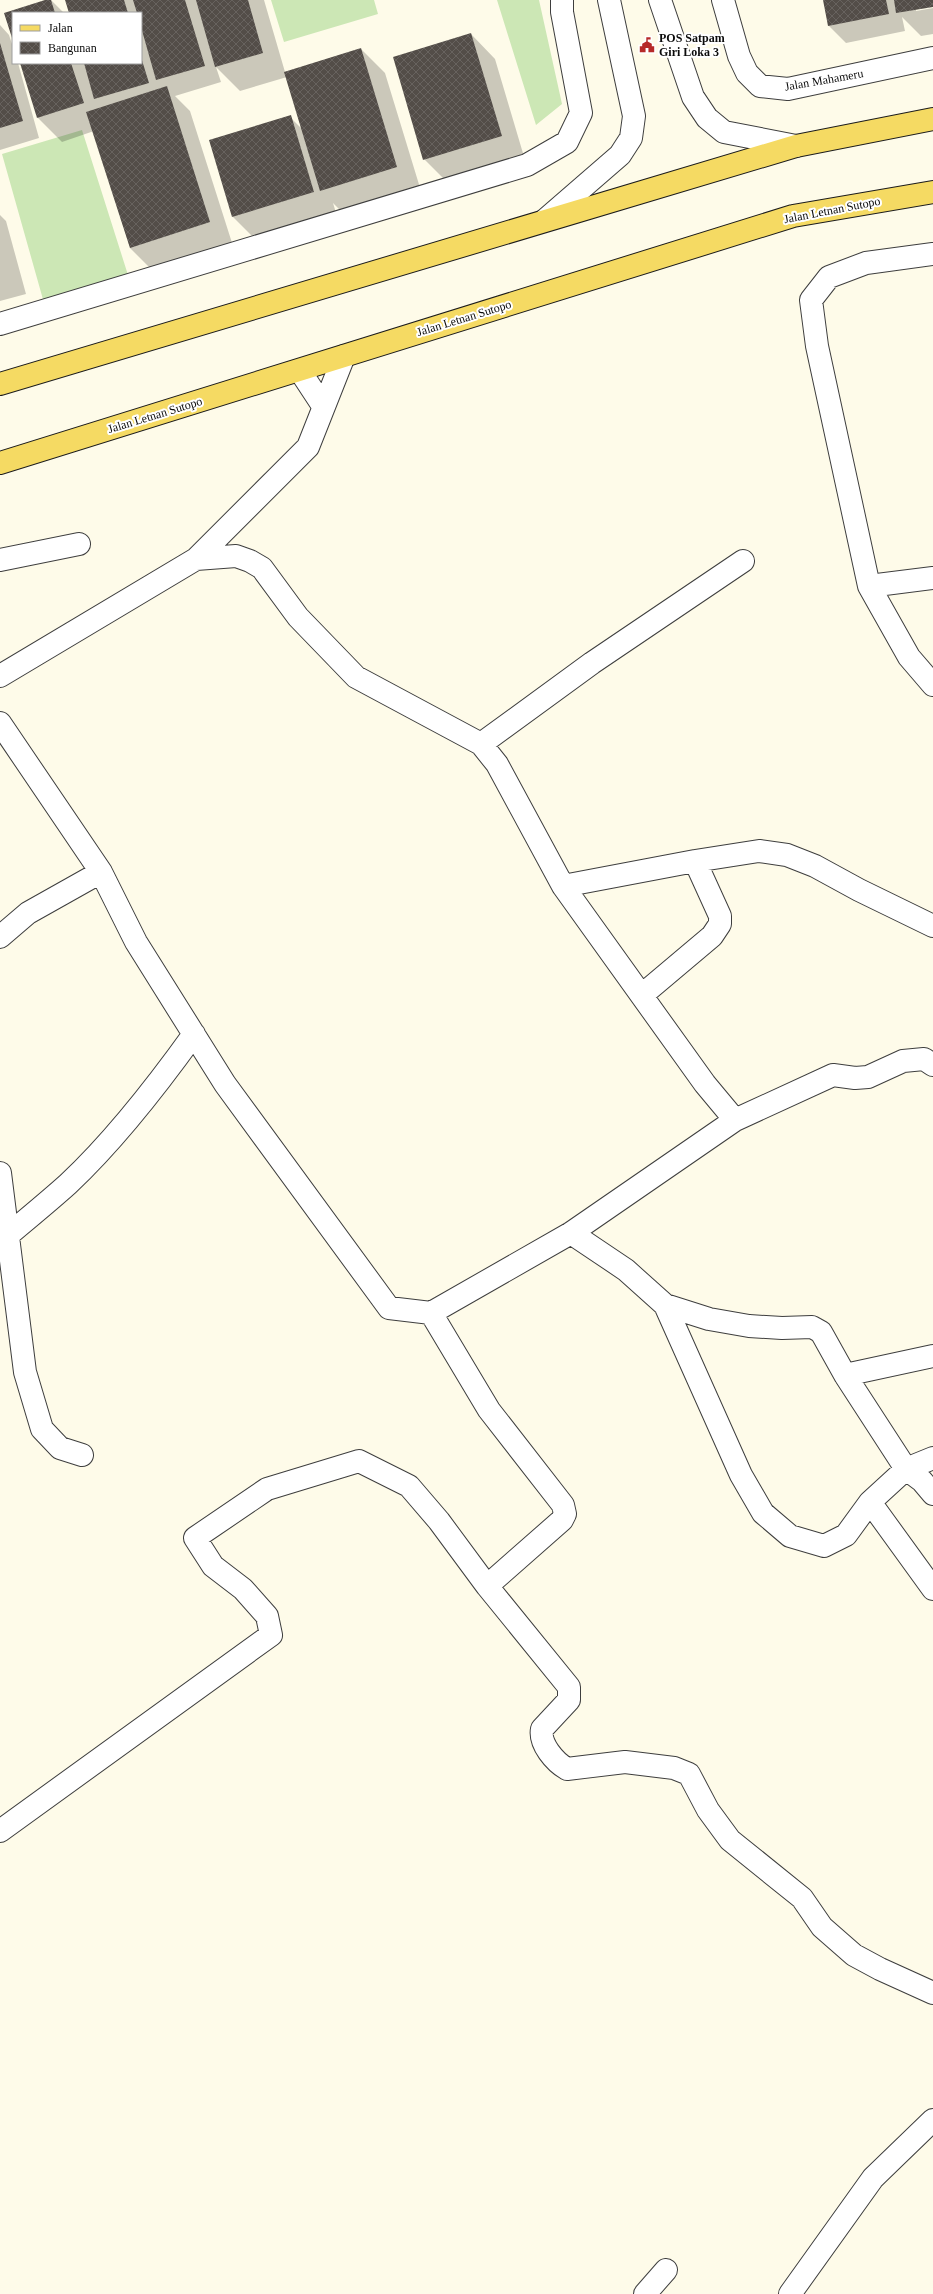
<svg xmlns="http://www.w3.org/2000/svg" width="933" height="2294" viewBox="0 0 933 2294" font-family="'Times New Roman',serif">
<defs>
<pattern id="building-cross-hatch" width="8" height="8" patternUnits="userSpaceOnUse"><rect width="8" height="8" fill="#534d48"/><path d="M0 0l8 8M0 8l8-8" fill="none" stroke="#67625e"/></pattern>
</defs>
<rect width="100%" height="100%" fill="#fefbe9"/>
<!-- grass -->
<path fill="#cce7b5" d="M271,0H374L378,14L284,42Z
M497,0H539L562,104L536,125Z
M82,130L128,275L44,303L2,154Z"/>
<!-- shadow -->
<path fill="#0003" d="M51,0L64,13H13V39L5,14Z
M66,0H264L285,72L361,49L385,73L421,191L345,215L333,203L337,216L257,241L233,217L290,117L302,129L287,77L240,91L216,67L221,82L175,96L190,111L233,246L154,272L130,248L94,131L62,142L38,118L21,63H141V13H70Z
M824,0H933V6L916,9V11L933,8V34L921,36L902,17L905,31L846,43L829,26Z
M0,25L9,35L13,47V63H18L39,138L0,150Z
M471,34L495,59L525,160L448,183L424,159Z
M0,215L6,221L26,294L0,301Z"/>
<!-- building -->
<path fill="url(#building-cross-hatch)" d="M45,0H51L55,13H13V41L4,13Z
M65,0H124L128,13H69Z
M133,0H185L205,66L156,80L141,27V13H137Z
M196,0H248L263,53L215,67Z
M823,0H886L889,14L828,26Z
M894,0H933V7L896,13Z
M471,33L502,136L423,160L393,57Z
M0,43L23,121L0,128Z
M361,48L397,167L320,191L284,72Z
M141,57L149,83L94,99L84,63H141Z
M20,63H71L84,103L37,118Z
M167,86L210,222L130,248L86,112Z
M291,115L314,192L232,217L209,140Z"/>
<g fill="none" stroke-linecap="round" stroke-linejoin="round">
<!-- minor casing -->
<g stroke="#3e3e3e" stroke-width="24">
<path id="minor" d="M660,0L693,97L707,118L724,132L796,146
M723,0L739,56L747,73L760,86L788,89L933,58
M545,220L620,155L631,138L634,116L609,0
M933,254L866,263L829,277L811,300L817,346L869,586L909,657L933,685
M0,324L527,165L567,142L581,113L562,12V0
M300,371L323,406
M0,560L79,544
M869,586L933,578
M0,676L196,559L308,447L344,356
M0,723L101,872L136,942L225,1084L389,1308L431,1313L571,1233L735,1120L705,1084L563,886L497,764L481,744L356,677L298,617L262,568L250,561L236,556L196,559
M481,744L592,663L743,561
M563,886L695,861
M0,937L28,913L101,872
M642,995L712,936L720,924V916L695,861L759,851L787,855L815,866L859,890L933,926
M735,1120L833,1075L855,1078L868,1077L903,1061L924,1059L933,1065
M0,1173L25,1372L42,1429L60,1448L82,1455
M571,1233L626,1270L665,1305L709,1319L749,1326L782,1328L812,1327L821,1332L845,1375L906,1469L870,1502L933,1589
M7,1236C27,1219 48,1202 68,1184C115,1140 156,1087 194,1034
M665,1305L741,1475L763,1513L790,1536L824,1546L846,1535L870,1502
M431,1313L489,1410L563,1505L565,1514L562,1520L487,1586L569,1687V1700L542,1729C539,1744 555,1762 567,1769L625,1762L674,1768L689,1774L708,1810L730,1840L802,1898L822,1927L854,1955L880,1969L933,1993
M845,1375L933,1356
M933,1458L906,1469L922,1481L933,1494
M0,1831L271,1635L267,1616L243,1589L213,1566L195,1538L267,1489L359,1461L409,1486L439,1521L487,1586
M645,2294L666,2270
M790,2294L873,2178L933,2120"/>
</g>
<!-- major casing -->
<g stroke="#1c1c1c" stroke-width="24">
<path id="major" d="M0,384L796,146L933,119
M0,463L793,216L933,192"/>
</g>
<!-- minor -->
<use href="#minor" stroke="#fff" stroke-width="22"/>
<!-- major -->
<use href="#major" stroke="#f5da63" stroke-width="22"/>
</g>
<!-- icons -->
<defs>
<g id="civic-bare" transform="scale(1.2)"><path d="M-.6-6.5H3V-4.5H.6V-3L4-1V1h2V6H-6V1h2V-1L-.6-3ZM-1.2 2.5V6h2.4V2.5Z" fill="#b62928" stroke="#fff" stroke-width="2.5" paint-order="stroke"/></g>
</defs>
<g fill-rule="evenodd">
<use href="#civic-bare" x="647" y="45"/>
</g>
<g text-anchor="middle" dominant-baseline="central" stroke-width="4" stroke-linejoin="round" paint-order="stroke">
<!-- poi labels -->
<g font-size="12" font-weight="bold" fill="#0b0b0b" stroke="#fff" text-anchor="start">
<text x="659" y="38">POS Satpam<tspan x="659" dy="14">Giri Loka 3</tspan></text>
</g>
<!-- street labels -->
<g font-size="12" fill="#0b0b0b" stroke="#fff">
<text transform="translate(824 80) rotate(-10)">Jalan Mahameru</text>
<text transform="translate(832 210) rotate(-11)">Jalan Letnan Sutopo</text>
<text transform="translate(464 318) rotate(-17)">Jalan Letnan Sutopo</text>
<text transform="translate(155 415) rotate(-17)">Jalan Letnan Sutopo</text>
</g>
</g>
<!-- legend -->
<rect x="12" y="12" width="130" height="52" fill="#ffffff" stroke="#9d9d9d"/>
<rect x="20" y="25" width="20" height="6" fill="#f5da63" stroke="#9d9d9d"/>
<text x="48" y="32" font-size="12" fill="#0b0b0b">Jalan</text>
<rect x="20" y="42" width="20" height="12" fill="url(#building-cross-hatch)" stroke="#9d9d9d"/>
<text x="48" y="52" font-size="12" fill="#0b0b0b">Bangunan</text>
</svg>
